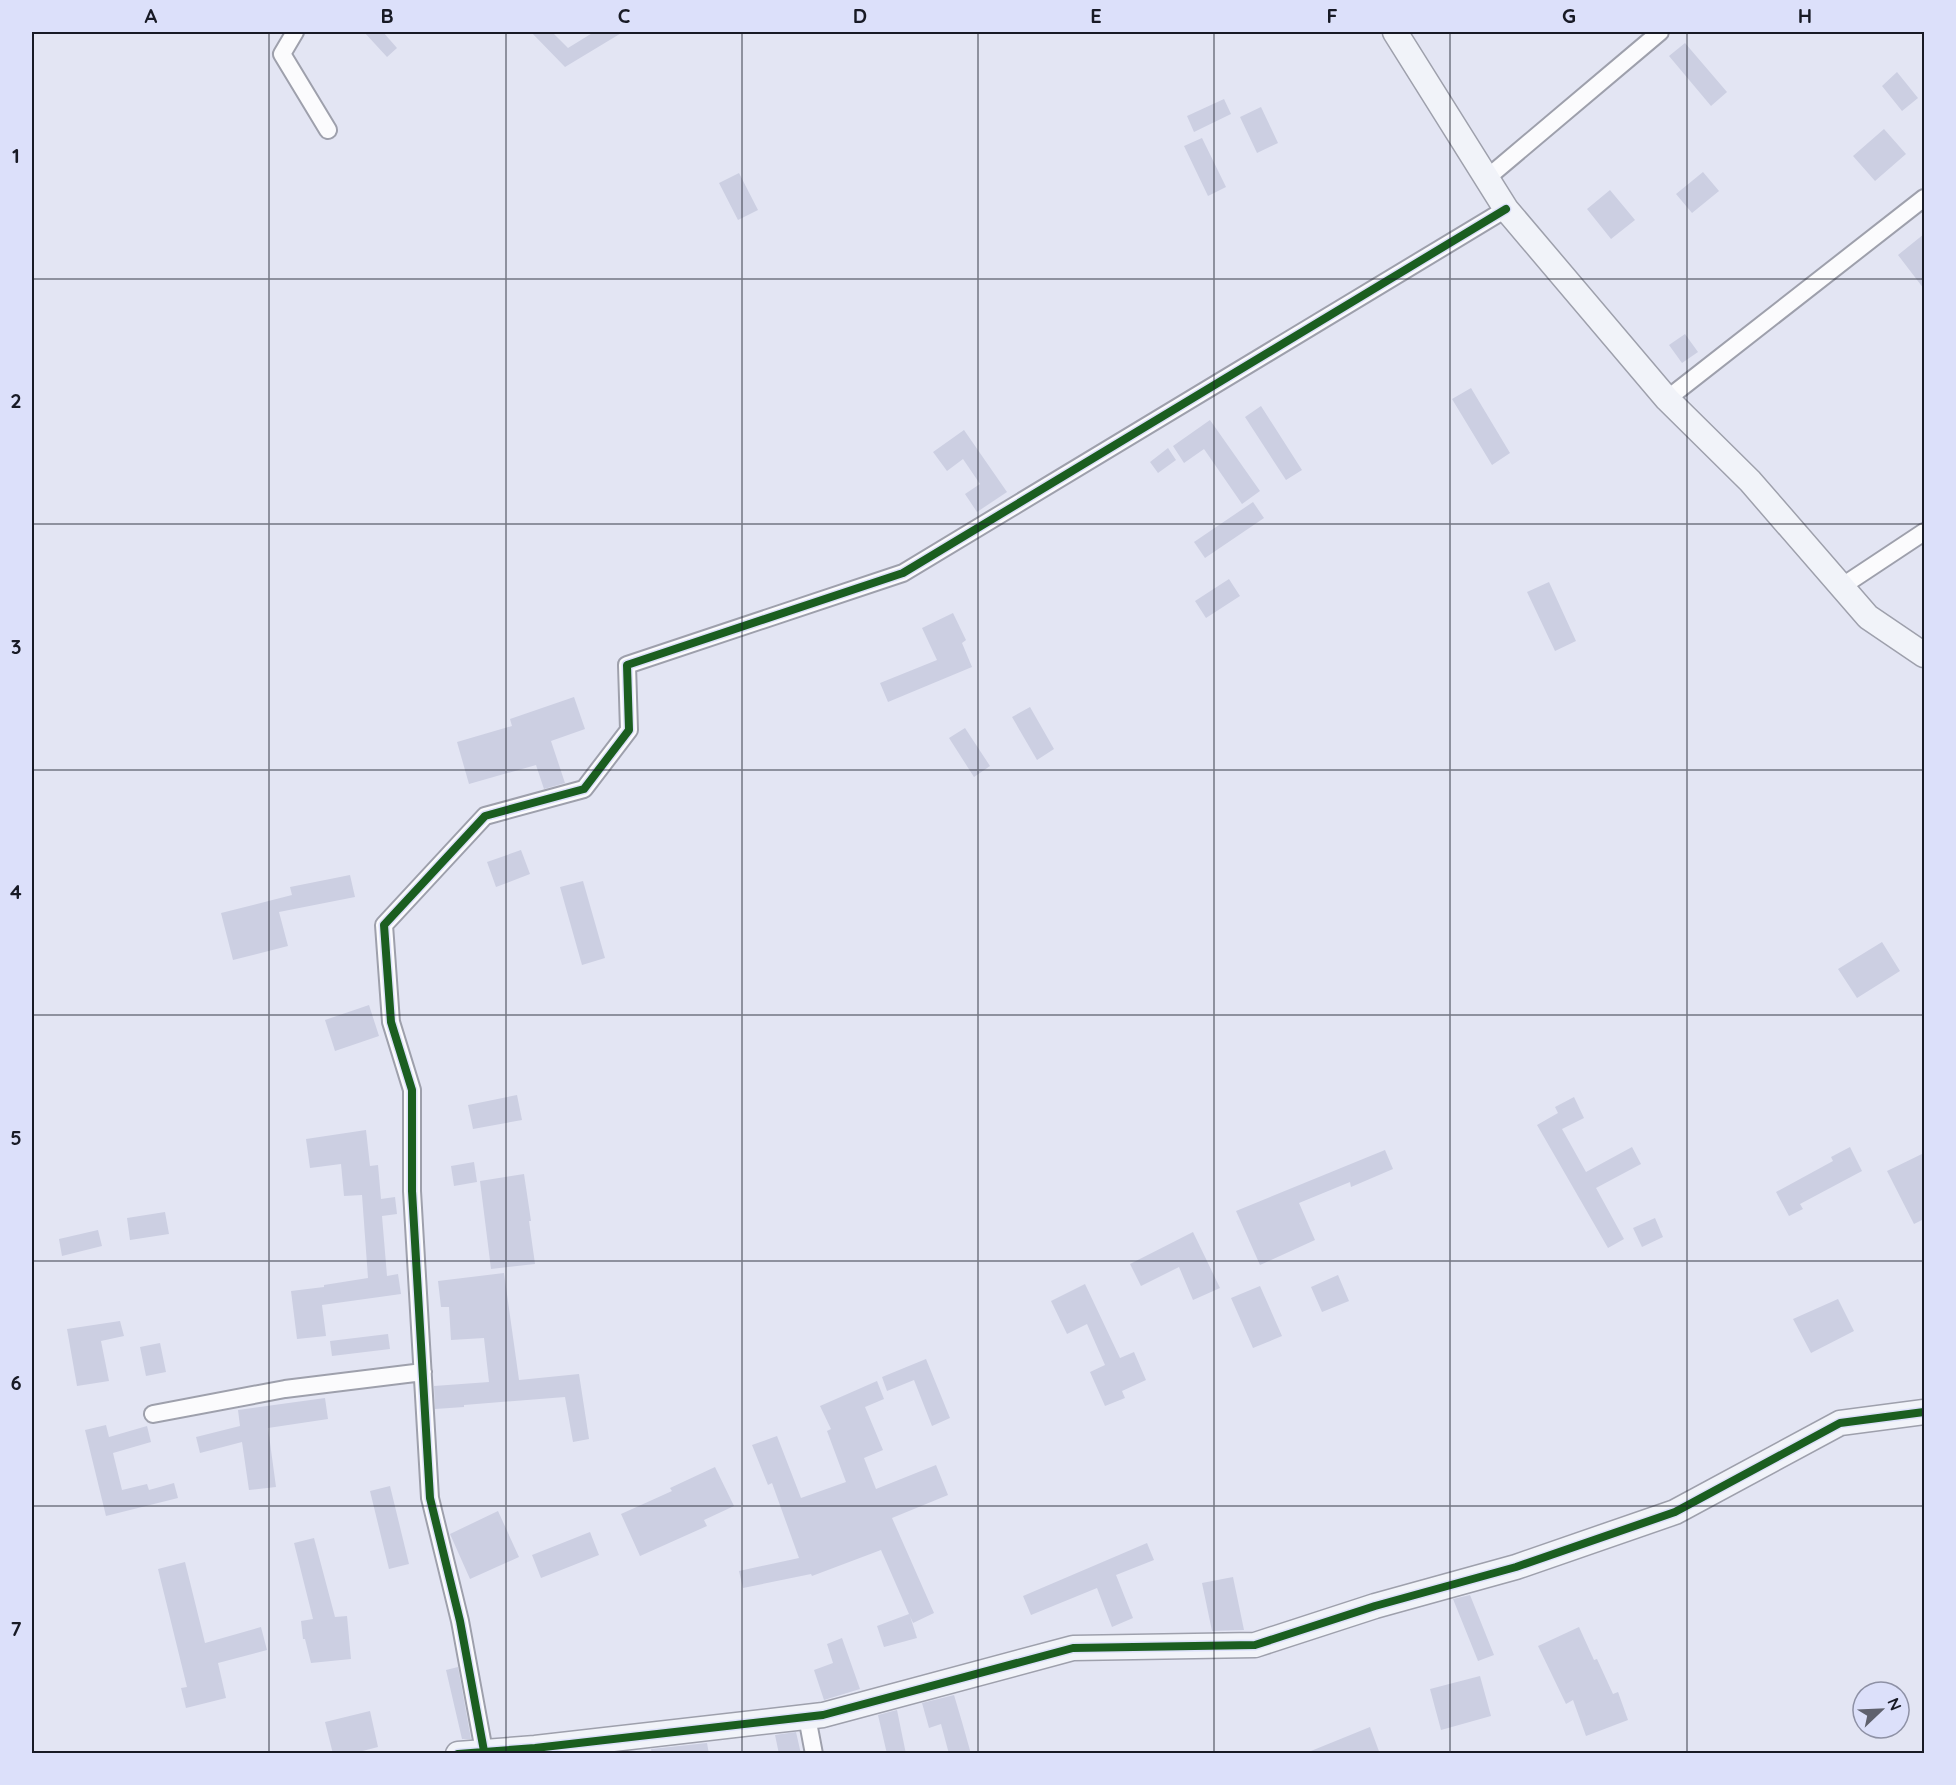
<svg xmlns="http://www.w3.org/2000/svg" width="1956" height="1785" viewBox="0 0 1956 1785" font-family="Quicksand,sans-serif">
<rect width="100%" height="100%" fill="#e3e5f3"/>
<!-- building -->
<path fill="#cccfe2" d="M364,32H383L397,48L387,57Z
M531,32H552L568,48L594,32H623L565,67Z
M1685,43L1727,92L1711,106L1669,56Z
M1897,72L1918,98L1902,111L1882,86Z
M1224,99L1231,114L1194,132L1187,116Z
M1261,107L1278,143L1257,153L1240,117Z
M1884,129L1906,154L1875,181L1853,156Z
M1202,138L1226,187L1208,196L1184,146Z
M1703,172L1719,191L1692,213L1676,194Z
M739,173L758,210L738,220L719,183Z
M1610,190L1635,220L1611,239L1587,209Z
M1924,234V289L1898,255Z
M1685,334L1698,352L1682,363L1669,345Z
M1471,388L1510,453L1492,465L1452,399Z
M1261,406L1302,470L1286,480L1245,417Z
M1210,420L1260,491L1242,504L1204,449L1184,463L1173,446Z
M964,430L1007,492L977,512L965,494L980,484L963,459L947,471L933,452Z
M1168,448L1176,460L1158,473L1150,462Z
M1253,502L1264,518L1205,558L1194,542Z
M1229,579L1240,596L1206,618L1195,601Z
M1549,582L1576,641L1555,651L1527,592Z
M953,613L966,640L962,643L972,667L888,702L880,683L937,660L922,628Z
M574,697L585,729L551,741L565,783L544,789L536,765L469,784L457,742L512,726L510,719Z
M1030,707L1054,749L1037,760L1012,717Z
M965,728L990,766L974,777L949,738Z
M521,850L530,874L496,887L487,862Z
M350,875L355,897L279,912L288,946L233,960L221,913L292,895L290,887Z
M583,881L605,958L582,965L560,887Z
M1882,942L1900,971L1857,998L1838,969Z
M369,1005L379,1036L335,1051L325,1020Z
M517,1095L522,1120L473,1129L468,1105Z
M1574,1097L1584,1118L1562,1129L1586,1172L1632,1147L1641,1164L1596,1188L1624,1239L1608,1248L1537,1125L1558,1113L1555,1107Z
M366,1130L370,1166L378,1165L381,1199L395,1197L397,1214L382,1216L387,1276L398,1274L401,1294L322,1305L326,1336L297,1339L291,1291L324,1287V1285L368,1278L362,1195L344,1196L341,1164L310,1168L306,1139Z
M1850,1147L1862,1171L1800,1204L1803,1209L1789,1216L1776,1192L1833,1161L1831,1157Z
M1385,1150L1393,1169L1351,1187L1350,1182L1299,1203L1315,1240L1260,1265L1236,1211Z
M1924,1153V1219L1914,1224L1887,1171Z
M474,1162L477,1182L454,1186L451,1166Z
M524,1174L531,1221H529L535,1264L491,1269L480,1181Z
M165,1212L169,1234L130,1240L127,1218Z
M1655,1218L1663,1237L1642,1247L1633,1228Z
M98,1230L102,1246L62,1256L59,1239Z
M1193,1232L1220,1288L1193,1300L1179,1267L1141,1286L1130,1264Z
M504,1273L519,1380L579,1374L589,1439L573,1442L565,1397L464,1405V1407L435,1409L434,1386L489,1382L484,1338L451,1340L449,1307H441L438,1281Z
M1338,1275L1349,1301L1322,1312L1311,1287Z
M1085,1284L1120,1358L1134,1352L1146,1380L1122,1391L1125,1398L1105,1406L1090,1372L1105,1365L1087,1324L1067,1334L1051,1301Z
M1260,1286L1282,1336L1253,1348L1231,1298Z
M1838,1299L1854,1331L1811,1353L1793,1319Z
M120,1321L124,1336L101,1341L109,1381L77,1386L67,1329Z
M388,1334L390,1349L332,1356L330,1341Z
M160,1343L166,1372L146,1376L140,1347Z
M926,1359L950,1418L932,1426L914,1380L887,1391L882,1377Z
M877,1381L884,1399L865,1407L883,1450L864,1458L876,1489L936,1465L948,1495L892,1518L934,1613L913,1623L910,1616L917,1638L884,1647L877,1626L909,1614L881,1550L812,1576L811,1574L743,1588L739,1571L799,1558L772,1483L768,1485L752,1445L777,1436L801,1498L846,1482L827,1431L831,1429L820,1406Z
M325,1398L328,1419L268,1428L276,1487L249,1490L242,1442L200,1453L196,1437L240,1426L238,1410Z
M106,1425L109,1437L147,1426L151,1442L113,1453L122,1490L147,1484L149,1490L174,1483L178,1498L106,1516L85,1430Z
M715,1467L734,1506L704,1520L707,1526L640,1556L621,1514L672,1491L670,1488Z
M390,1486L409,1564L389,1569L370,1491Z
M498,1511L519,1557L470,1579L450,1534Z
M590,1532L599,1555L541,1578L532,1555Z
M314,1538L335,1617L347,1616L351,1659L311,1663L305,1639H303L301,1621L313,1619L294,1543Z
M1147,1543L1154,1560L1116,1575L1133,1618L1112,1627L1097,1588L1031,1615L1023,1596Z
M185,1562L205,1643L261,1627L267,1650L218,1663L226,1698L186,1708L181,1688L187,1687L158,1569Z
M1233,1577L1244,1630L1212,1631L1202,1583Z
M1470,1595L1494,1655L1478,1661L1453,1599Z
M1579,1627L1594,1660L1597,1659L1613,1694L1618,1692L1628,1720L1586,1736L1573,1700L1566,1704L1538,1646Z
M842,1638L860,1689L824,1700L814,1670L833,1663L827,1644Z
M458,1667L471,1739H462L446,1670Z
M1480,1676L1491,1716L1441,1730L1430,1689Z
M954,1695L962,1722L971,1754H949L941,1724L929,1728L922,1703Z
M897,1710L906,1754H887L878,1715Z
M370,1711L378,1747L351,1754H333L325,1722Z
M1370,1727L1380,1754H1306V1753Z
M796,1732L801,1754H779L775,1735Z
M707,1743L709,1754H652L651,1749Z"/>
<g fill="none" stroke-linecap="round" stroke-linejoin="round">
<!-- street casing -->
<g stroke="#9ea0ac" stroke-width="20">
<path id="street" d="M295,32L282,54L328,130
M1487,178L1660,32
M1667,399L1924,198
M1841,587L1924,532
M153,1414L285,1389L423,1372
M807,1717L814,1754
M484,1751L460,1621L430,1498L412,1191V1090L391,1022L384,925L485,816L584,789L629,730L627,665L903,573L1506,209"/>
</g>
<!-- secondary casing -->
<g stroke="#9ea0ac" stroke-width="27">
<path id="secondary" d="M1395,32L1506,209L1667,399L1750,481L1868,617L1924,655
M458,1754L535,1748L823,1715L1073,1648L1255,1645L1375,1606L1516,1567L1675,1512L1840,1423L1924,1412"/>
</g>
<!-- street -->
<use href="#street" stroke="#fbfbfd" stroke-width="16"/>
<!-- secondary -->
<use href="#secondary" stroke="#f1f3f9" stroke-width="24"/>
<!-- cycleway casing -->
<g stroke="#dce0fa" stroke-width="11">
<path id="cycleway" d="M484,1751L460,1621L430,1498L412,1191V1090L391,1022L384,925L485,816L584,789L629,730L627,665L903,573L1506,209
M458,1754L535,1748L823,1715L1073,1648L1255,1645L1375,1606L1516,1567L1675,1512L1840,1423L1924,1412"/>
</g>
<!-- cycleway -->
<use href="#cycleway" stroke="#1b5e20" stroke-width="8"/>
</g>
<!-- grid -->
<path fill="none" stroke="#181a25" stroke-width="1.5" stroke-opacity="0.55" d="M269,32V1754M506,32V1754M742,32V1754M978,32V1754M1214,32V1754M1450,32V1754M1687,32V1754M32,279H1924M32,524H1924M32,770H1924M32,1015H1924M32,1261H1924M32,1506H1924"/>
<!-- border -->
<rect width="1956" height="1785" fill="none" stroke="#dce0fa" stroke-width="66"/>
<!-- north arrow -->
<g transform="translate(1881 1710) rotate(67)"><circle r="28" fill="#dce0fa" stroke="#8e91a5" stroke-width="1.5"/>
<path d="M0-4.5L10 22L0 15L-10 22Z" fill="#5f616d"/>
<text y="-9" font-size="16" font-weight="bold" text-anchor="middle" fill="#181a25">N</text>
</g>
<rect x="33" y="33" width="1890" height="1719" fill="none" stroke="#181a25" stroke-width="2"/>
<g font-size="20" text-anchor="middle" font-weight="bold" fill="#181a25">
<text x="151" y="23">A</text>
<text x="387" y="23">B</text>
<text x="624" y="23">C</text>
<text x="860" y="23">D</text>
<text x="1096" y="23">E</text>
<text x="1332" y="23">F</text>
<text x="1569" y="23">G</text>
<text x="1805" y="23">H</text>
<text x="16" y="163">1</text>
<text x="16" y="408">2</text>
<text x="16" y="654">3</text>
<text x="16" y="899">4</text>
<text x="16" y="1145">5</text>
<text x="16" y="1390">6</text>
<text x="16" y="1636">7</text>
</g>
</svg>
